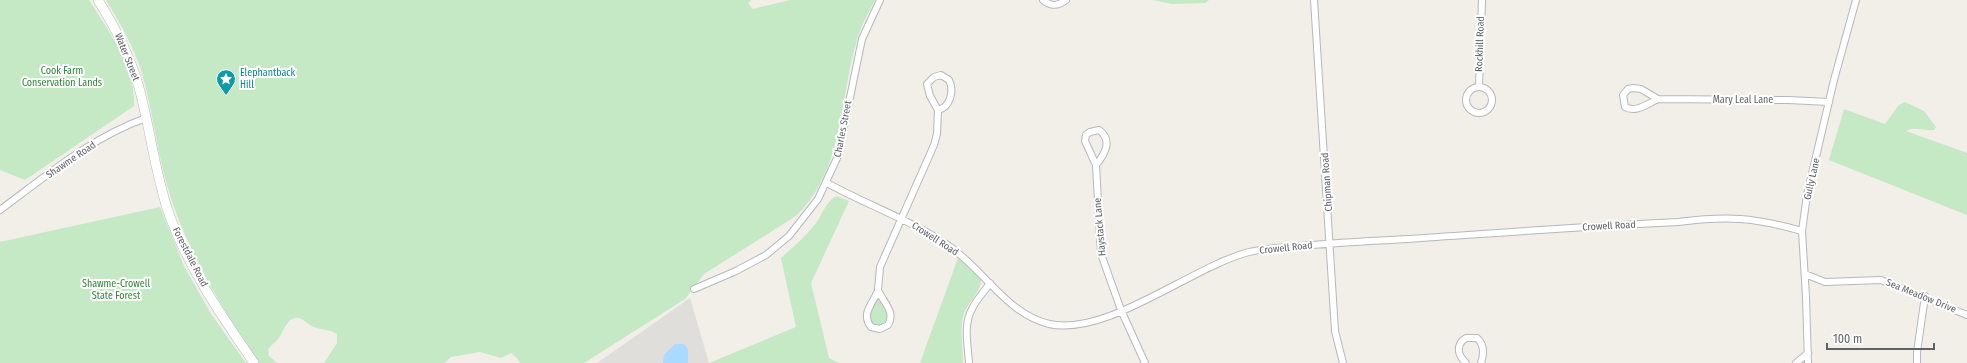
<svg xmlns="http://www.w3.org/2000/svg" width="1967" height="363" viewBox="0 0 1967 363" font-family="'Fira Sans Condensed',sans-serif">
<rect width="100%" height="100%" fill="#f1efe8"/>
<!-- industrial -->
<path fill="#e0deda" d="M690,298L709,363H597Z"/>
<!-- green -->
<path fill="#c5e8c5" d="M0,0H89C109,32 136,67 134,106L25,180L0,170Z
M106,0H751L748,3L753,9L790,0H875C869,12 862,24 858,36C839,97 845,169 796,216L704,274L685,299L584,363H520L517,358L511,353L501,358L480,352L451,357L444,363H324L337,343V334C329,329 322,330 314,327C308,325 303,318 298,318C288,316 283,332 279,338C276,342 271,345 268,349L269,356L277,363H259C223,310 188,253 169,192C157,153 153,112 142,73C134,47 120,23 106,0Z
M1153,0H1209L1205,3L1172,4Z
M1905,102L1924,111L1936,127L1934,130C1924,131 1914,126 1906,131L1967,153V215L1829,160L1844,109L1885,124L1899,105Z
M837,196L849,201L811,283L829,358L839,363H709L796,327L781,258C794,246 808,235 818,220C823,212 828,199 837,196Z
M160,207L184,266L211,314L246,363H0V242Z
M958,258L981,280C981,292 968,302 964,313C959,329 963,347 963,363H920Z
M877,300L880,301L888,317L886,324L879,327C864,322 871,310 877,300Z"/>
<!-- water -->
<path fill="#aadaff" d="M675,344H684L688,349V363H663L664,355Z"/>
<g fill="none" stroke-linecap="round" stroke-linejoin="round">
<!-- street casing -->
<g stroke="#b5b8bc" stroke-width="8">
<path id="street" d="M1043,0C1051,7 1058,6 1066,0
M1314,0L1335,331L1343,363
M941,75L949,80C954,90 951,107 938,110L930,96L927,84L934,77Z
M1466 100a13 13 0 1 1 26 0a13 13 0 1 1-26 0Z
M1479,87L1482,0
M1633,88L1641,89L1658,99C1647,104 1636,113 1625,107L1623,95L1628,89Z
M1658,99L1788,100L1829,102
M1096,165C1105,154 1113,140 1099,130L1090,132L1086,135L1085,141L1096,165L1101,254L1121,310L1145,363
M827,183C867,205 911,220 949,246C983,269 1007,314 1049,324C1107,337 1191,267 1249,252C1265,248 1282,248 1299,246C1335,243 1372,241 1408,239C1498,233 1588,226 1678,222C1727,216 1753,217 1802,231
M0,210C46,176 92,137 146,118
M1805,274L1825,282L1881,280L1967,315
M694,289L736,271L766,255L789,236L818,199L838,156L862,39L880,0
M878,290L880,267L934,145L937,134L938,110
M878,290C883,302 896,312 888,325L880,329L871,327C860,313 874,303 878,290Z
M969,363C968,346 963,325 972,309C976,300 984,292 990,283
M1466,363C1459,356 1456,349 1462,341L1466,338H1477C1485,345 1484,354 1481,363
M1796,363L1808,353
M1808,363L1806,297L1802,231L1807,195L1834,80L1856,0
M1917,363V352L1925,296"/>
</g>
<!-- secondary casing -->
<g stroke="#b6babf" stroke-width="10">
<path id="secondary" d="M98,0C115,27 129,54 138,84C150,126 154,169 168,211C187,266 221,315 254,363"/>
</g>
<!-- street -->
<use href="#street" stroke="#fff" stroke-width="6"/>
<!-- secondary -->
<use href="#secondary" stroke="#fff" stroke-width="9"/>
</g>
<!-- icons -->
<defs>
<g id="sight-pin" transform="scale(1)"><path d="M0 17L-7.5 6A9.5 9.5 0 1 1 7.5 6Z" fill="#0f9aa8" stroke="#fff"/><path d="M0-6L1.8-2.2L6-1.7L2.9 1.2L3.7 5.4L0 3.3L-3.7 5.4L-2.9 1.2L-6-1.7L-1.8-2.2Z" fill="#fff"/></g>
</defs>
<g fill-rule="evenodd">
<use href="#sight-pin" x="226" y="79"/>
</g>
<g text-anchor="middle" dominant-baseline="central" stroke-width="4" stroke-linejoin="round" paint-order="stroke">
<!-- street labels -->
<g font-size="10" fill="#5f6368" stroke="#fff">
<text transform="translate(1480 44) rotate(-88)">Rockhill Road</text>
<text transform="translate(127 57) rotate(68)">Water Street</text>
<text x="1743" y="100">Mary Leal Lane</text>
<text transform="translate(843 129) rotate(-79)">Charles Street</text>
<text transform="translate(71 160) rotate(-34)">Shawme Road</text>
<text transform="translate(1812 179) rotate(-77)">Gully Lane</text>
<text transform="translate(1327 182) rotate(-94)">Chipman Road</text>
<text transform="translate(1609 226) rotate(-3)">Crowell Road</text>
<text transform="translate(1100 227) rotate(-95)">Haystack Lane</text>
<text transform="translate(935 239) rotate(33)">Crowell Road</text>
<text transform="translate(1286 248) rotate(-6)">Crowell Road</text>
<text transform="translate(190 257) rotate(63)">Forestdale Road</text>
<text transform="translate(1921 296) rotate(22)">Sea Meadow Drive</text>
</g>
<!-- park labels -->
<g font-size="10" fill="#348238" stroke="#fff">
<text x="62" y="71">Cook Farm<tspan x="62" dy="12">Conservation Lands</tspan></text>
<text x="116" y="284">Shawme-Crowell<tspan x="116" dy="12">State Forest</tspan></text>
</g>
<!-- culture labels -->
<g font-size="10" fill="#0d838f" stroke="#fff" text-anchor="start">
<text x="240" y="73">Elephantback<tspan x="240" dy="12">Hill</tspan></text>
</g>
</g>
<!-- scale -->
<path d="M1827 343v6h107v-6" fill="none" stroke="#5f6368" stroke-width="2"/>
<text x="1833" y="343" font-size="12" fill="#5f6368" stroke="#ffffff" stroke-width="3" paint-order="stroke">100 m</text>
</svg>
